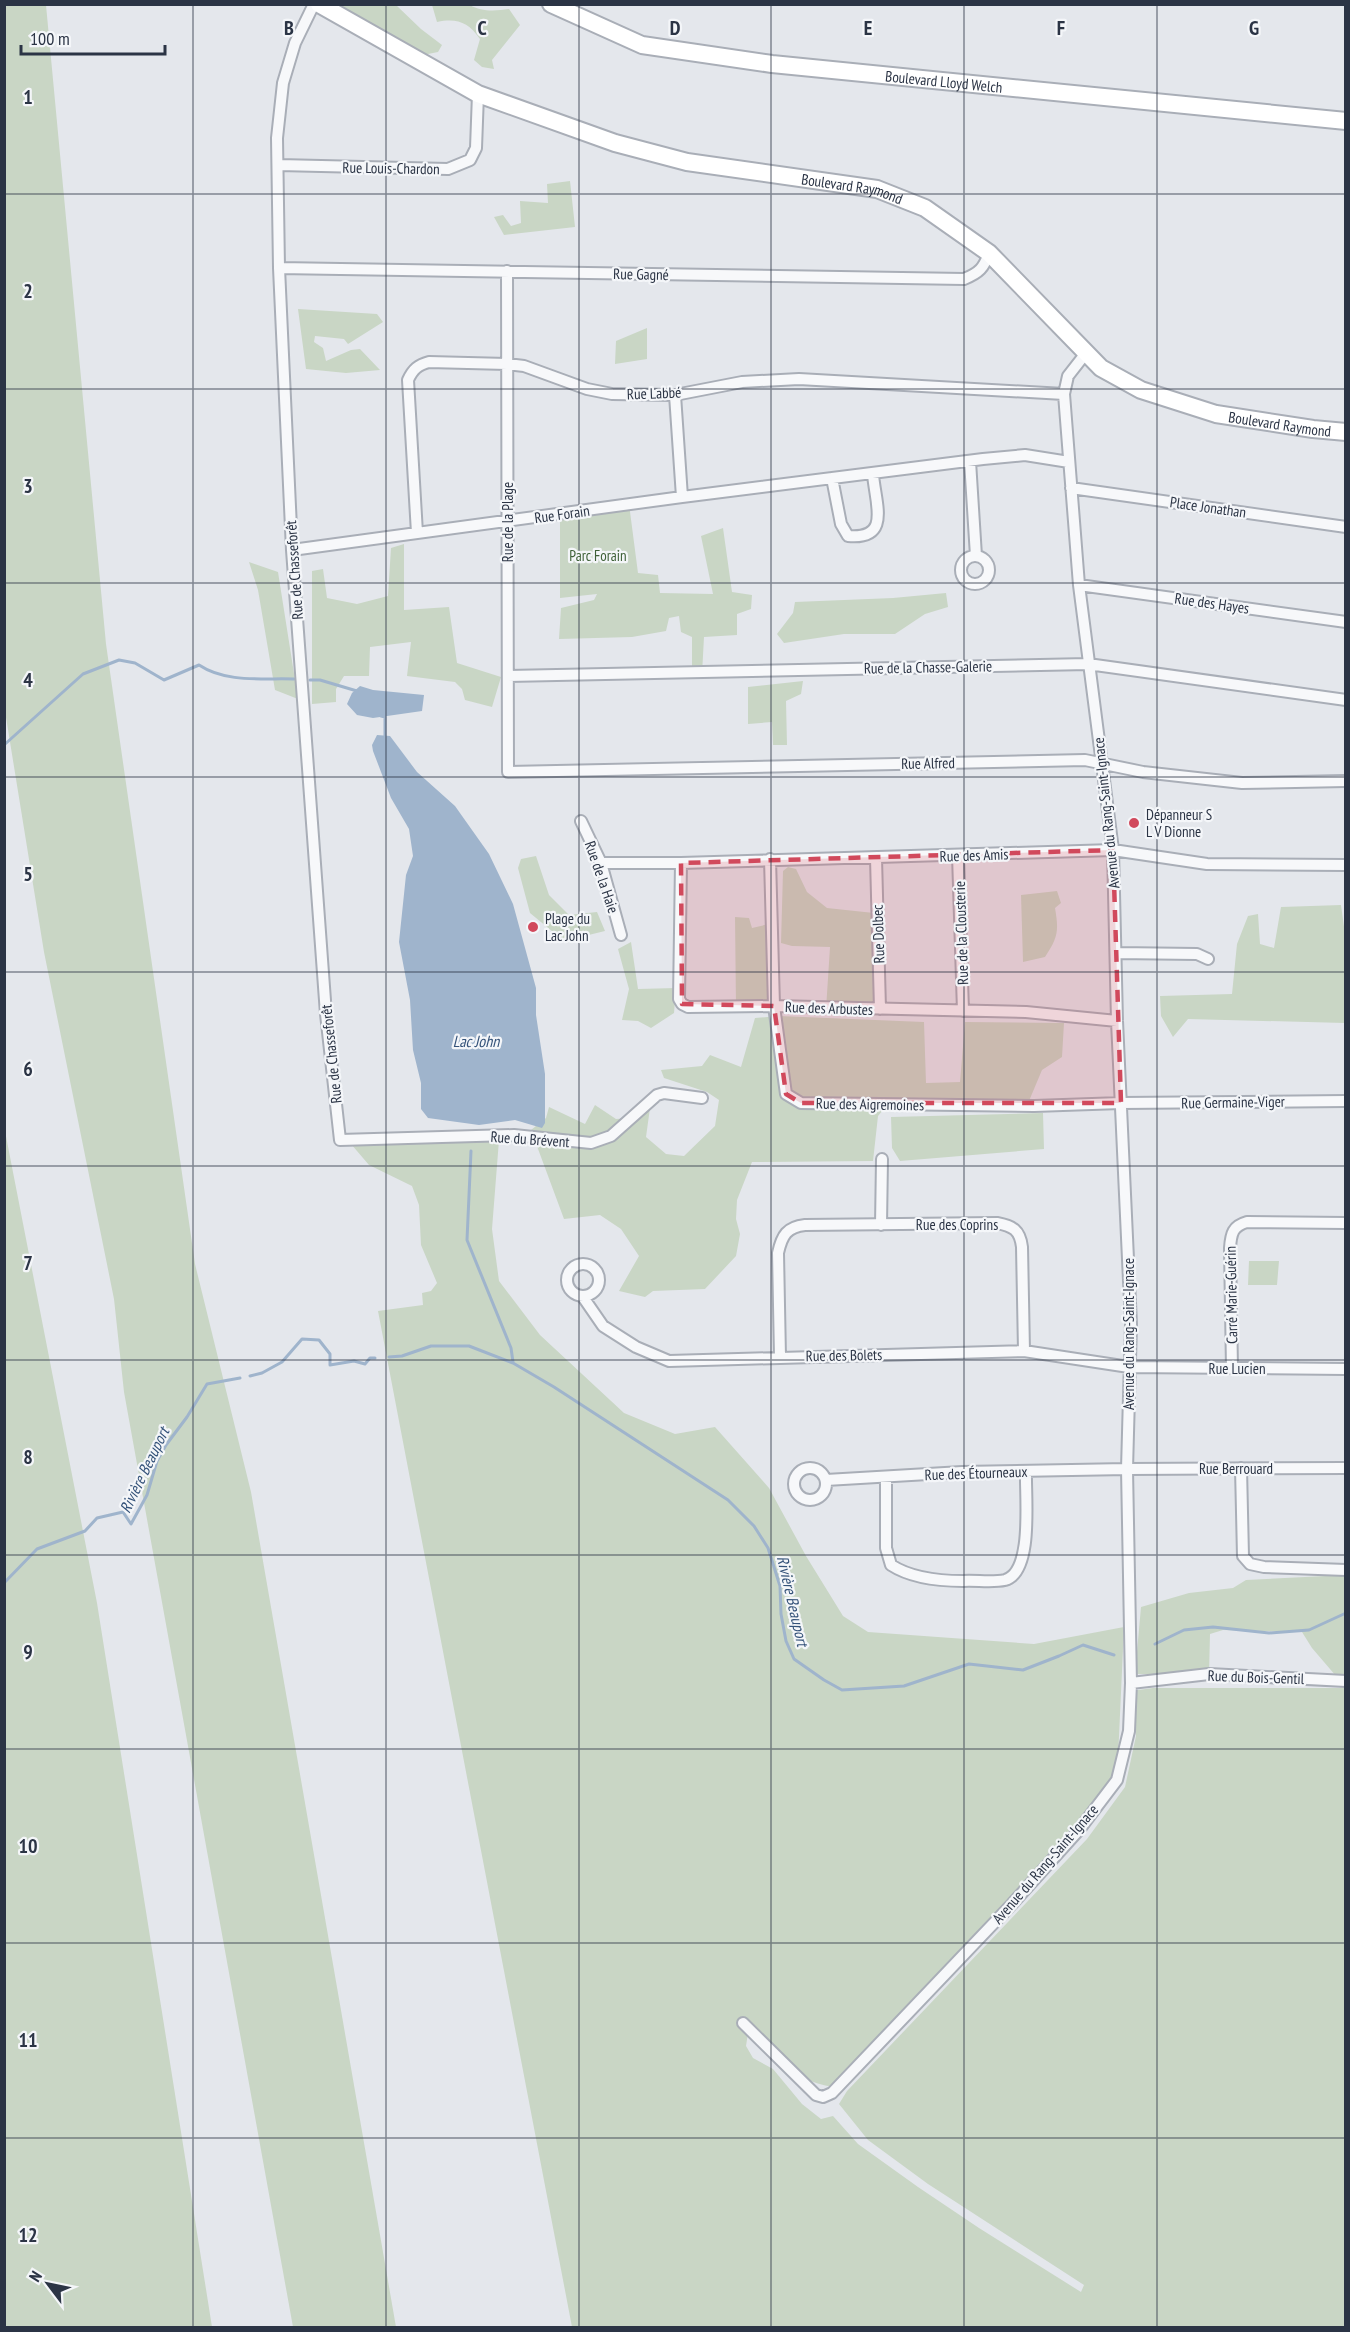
<svg xmlns="http://www.w3.org/2000/svg" width="1350" height="2332" viewBox="0 0 1350 2332" font-family="'PT Sans Narrow',sans-serif">
<rect width="100%" height="100%" fill="#e4e7ec"/>
<!-- green -->
<path fill="#c9d6c5" d="M4,5H46L106,644L195,1264L251,1492L396,2327H293L124,1392L114,1299L44,952L5,711Z
M336,5H396L421,29L442,45L438,52L418,56Z
M432,5H470C481,12 496,11 509,9L520,25L492,60L494,69L482,67L474,60L480,39C468,22 457,18 437,22Z
M570,181L575,227L504,235L494,217L503,215L511,226L521,223L520,201L548,203L547,184Z
M298,309L377,314L383,322L348,344L344,339L315,336L314,342L323,348L326,361L351,350L360,349L380,370L346,373L306,369Z
M647,328V359L615,364L616,341Z
M629,504L638,573L658,575L660,593L713,594L701,536L723,528L732,592L752,595L751,609L737,614V635L704,637L702,674L692,673V637L681,632L679,616L669,618L666,631L632,637L559,639L561,608L594,600L597,594L560,598V514Z
M404,544V610L449,607L457,663L501,677L492,707L465,700L462,689L455,682L407,676L411,642L370,647L369,676H344L336,689V702L312,704V571L323,569L327,598L357,604L388,596L391,548Z
M249,562L278,572L298,699L275,690L258,590Z
M946,593L948,607L925,614L895,634H844L784,643L777,634L793,613L795,602L893,598Z
M803,681L801,694L786,701L787,745H773L772,722L748,724V687Z
M536,856L549,895L569,915L597,912L605,931L564,941L530,913L518,868L521,859Z
M788,867L796,869L807,892L827,908L874,913L882,1009H826L830,947L792,946L781,943L783,871Z
M1057,891L1061,903L1055,908C1059,931 1058,937 1045,957L1023,962L1021,895Z
M1341,905L1346,941L1345,1023L1188,1019L1173,1037L1161,1016L1160,996L1232,994L1237,944L1248,916L1258,914L1260,944L1274,948L1281,907Z
M735,917L749,918L752,928L773,923L775,1005L736,1008Z
M631,942L638,989L676,988L674,1013L651,1028L638,1021L622,1020L629,989L618,949Z
M779,1016L924,1022L926,1083L960,1082L965,1022L1064,1023L1062,1057L1042,1070L1029,1101L887,1105L878,1116L873,1161L752,1162L737,1200L736,1219L740,1234L736,1256L705,1289L653,1291L645,1297L619,1291L639,1256L621,1229L600,1215L564,1219L531,1130L546,1118L549,1107L585,1124L595,1105L616,1119L630,1118L650,1108L646,1137L666,1154L684,1156L715,1126L719,1100L707,1092L664,1078L661,1070L702,1066L710,1055L741,1067L755,1018Z
M1043,1113L1044,1149L900,1161L892,1148L891,1117Z
M4,1126L97,1603L212,2327H5Z
M499,1140L492,1229L499,1281L540,1335L624,1413L675,1434L715,1427L769,1488L806,1556L843,1616L868,1632L1034,1644L1124,1627L1117,1780L1079,1830L835,2088C826,2085 815,2084 807,2079C786,2065 776,2034 748,2033L746,2046L753,2058L773,2069L802,2104L821,2119L833,2116L858,2144L918,2187L979,2228L1081,2292L1084,2285L928,2184L868,2140L839,2104L847,2091L1087,1839L1125,1787L1136,1736L1131,1691L1153,1688H1345V2327H572L378,1311L423,1305L422,1293L431,1291L437,1283L421,1245L419,1205L412,1186L369,1165L351,1144Z
M1249,1261H1279L1277,1285H1248Z
M1345,1575V1676H1336L1312,1648L1302,1632L1223,1630L1210,1634L1209,1674H1135L1141,1607L1189,1593L1233,1588L1246,1580Z"/>
<!-- water -->
<path fill="#9fb4cc" d="M360,686L373,690L424,695L422,711L373,718L357,715L347,704L352,693Z
M377,735L390,736L417,772L455,806L489,854L513,904L536,988V1015L545,1074V1123L542,1128L515,1120L479,1125L428,1118L421,1109V1083L413,1050L410,1000L399,942L406,875L413,856L409,829L391,798L373,751L372,745Z"/>
<g fill="none" stroke-linecap="round" stroke-linejoin="round">
<!-- stream -->
<path stroke="#9fb4cc" stroke-width="3" d="M310,680H320L357,691
M381,716L385,717V736
M4,745L83,674L119,660L135,663L164,680L199,665C226,683 262,678 294,679
M471,1151L467,1240L511,1348L513,1362
M389,1357L402,1356L431,1346H469L513,1363L554,1387L728,1500L754,1526L768,1548L780,1586L781,1614L786,1641L794,1659L824,1680L842,1690L904,1686L969,1664L1023,1670L1059,1656L1083,1645L1114,1655
M250,1376L262,1373L282,1362L302,1339L319,1340L330,1354V1365L354,1361L365,1364L370,1358H375
M4,1583L37,1549L85,1531L97,1518L123,1512L131,1524L147,1495L157,1461L166,1445L187,1417L207,1384L240,1378
M1155,1644L1184,1630L1213,1627L1269,1633L1309,1630L1346,1613"/>
<!-- street casing -->
<g stroke="#a9aeb7" stroke-width="14">
<path id="street" d="M314,4L295,43L283,83L277,138L279,268L292,550L326,1014L340,1140L514,1135L591,1143L611,1136L657,1095L664,1093L702,1098
M279,165L448,169L470,160L476,148L478,94
M279,268L964,279C979,273 984,268 989,253
M507,271L508,772L1085,760L1143,772L1242,783L1346,781
M675,395L682,497
M970,461L976,556
M832,478L841,524L848,536C892,540 875,503 873,474
M1071,488L1346,527
M417,533L408,380C413,369 418,365 429,362L507,364L524,366L587,389L612,394L675,395L742,382L799,379L1064,394
M292,550L682,497L983,459L1025,455L1069,462
M961 570a14 14 0 1 1 28 0a14 14 0 1 1-28 0Z
M1079,585L1346,622
M508,676L1088,664L1346,700
M581,821L601,863L621,935
M958,855L963,1011
M876,858L880,1009
M770,859L774,1006L786,1094L801,1103L1034,1106L1121,1103L1346,1101
M601,863H681L1113,850L1207,864L1346,865
M681,863L679,999L682,1004L688,1007L774,1006L1026,1012L1117,1021
M1116,953L1197,954L1208,959
M881,1225L882,1159
M567 1280a16 16 0 1 1 32 0a16 16 0 1 1-32 0Z
M583,1297L603,1326L636,1347L669,1361L1024,1351L1129,1367L1346,1369
M780,1357L778,1253C782,1235 787,1227 805,1225L997,1223C1013,1226 1020,1230 1022,1247L1024,1351
M1232,1368L1230,1248C1231,1233 1233,1226 1247,1222L1346,1223
M794 1484a16 16 0 1 1 32 0a16 16 0 1 1-32 0Z
M1241,1468L1243,1556L1250,1564L1264,1567L1346,1570
M886,1477V1548L891,1565C911,1578 939,1581 963,1581C976,1580 992,1583 1005,1580C1034,1572 1025,1495 1026,1471
M826,1480L962,1472L1127,1469L1346,1468
M1131,1683L1209,1674L1346,1681
M743,2023L816,2095L823,2097L832,2093L1012,1904L1079,1830L1117,1780L1129,1731L1131,1683L1127,1469L1131,1324L1117,1021L1113,850L1079,585L1064,394L1068,376L1086,353"/>
</g>
<!-- secondary casing -->
<g stroke="#a9aeb7" stroke-width="20">
<g id="secondary">
<path id="s1" d="M319,4L478,94L615,143L687,162L877,189L925,208L989,253L1101,368L1141,390L1216,414L1313,429L1346,432"/>
<path id="s2" d="M551,4L642,45L772,64L1346,121"/>
</g>
</g>
<!-- street -->
<use href="#street" stroke="#f7f8fa" stroke-width="10"/>
<!-- secondary -->
<use href="#secondary" stroke="#fff" stroke-width="16"/>
</g>
<!-- marked area -->
<path fill="#d1495c" fill-opacity="0.2" stroke="#d1495c" stroke-width="4.5" stroke-dasharray="12 8" stroke-linejoin="round" d="M1113,850L1121,1103H801L786,1094L774,1006L682,1004L681,863Z"/>
<!-- grid -->
<path fill="none" stroke="#2b3445" stroke-width="1.5" stroke-opacity="0.55" d="M193,4V2328M386,4V2328M579,4V2328M771,4V2328M964,4V2328M1157,4V2328M4,194H1346M4,389H1346M4,583H1346M4,777H1346M4,972H1346M4,1166H1346M4,1360H1346M4,1555H1346M4,1749H1346M4,1943H1346M4,2138H1346"/>
<!-- markers -->
<g fill="#d1495c" stroke="#f4f6f9" stroke-width="2">
<circle cx="1134" cy="823" r="6"/>
<circle cx="533" cy="927" r="6"/>
</g>
<g text-anchor="middle" dominant-baseline="central" stroke-width="4.5" stroke-linejoin="round" paint-order="stroke">
<!-- street labels -->
<g font-size="15" fill="#2b3445" stroke="#f4f6f9">
<text stroke="none"><textPath href="#s2" startOffset="404">Boulevard Lloyd Welch</textPath></text>
<text transform="translate(391 168) rotate(1)">Rue Louis-Chardon</text>
<text stroke="none"><textPath href="#s1" startOffset="570">Boulevard Raymond</textPath></text>
<text transform="translate(641 274) rotate(1)">Rue Gagné</text>
<text transform="translate(654 393) rotate(-2)">Rue Labbé</text>
<text stroke="none"><textPath href="#s1" startOffset="1074">Boulevard Raymond</textPath></text>
<text transform="translate(1208 507) rotate(8)">Place Jonathan</text>
<text transform="translate(562 514) rotate(-8)">Rue Forain</text>
<text transform="translate(507 522) rotate(-90)">Rue de la Plage</text>
<text transform="translate(294 570) rotate(-94)">Rue de Chasseforêt</text>
<text transform="translate(1212 603) rotate(8)">Rue des Hayes</text>
<text transform="translate(928 667) rotate(-1)">Rue de la Chasse-Galerie</text>
<text transform="translate(928 763) rotate(-1)">Rue Alfred</text>
<text transform="translate(1106 813) rotate(-96)">Avenue du Rang-Saint-Ignace</text>
<text transform="translate(974 855) rotate(-2)">Rue des Amis</text>
<text transform="translate(602 877) rotate(71)">Rue de la Haie</text>
<text transform="translate(961 933) rotate(-92)">Rue de la Clousterie</text>
<text transform="translate(878 934) rotate(-92)">Rue Dolbec</text>
<text transform="translate(829 1008) rotate(2)">Rue des Arbustes</text>
<text transform="translate(331 1054) rotate(-96)">Rue de Chasseforêt</text>
<text transform="translate(1233 1102) rotate(-1)">Rue Germaine-Viger</text>
<text transform="translate(870 1104) rotate(1)">Rue des Aigremoines</text>
<text transform="translate(530 1139) rotate(4)">Rue du Brévent</text>
<text x="957" y="1224">Rue des Coprins</text>
<text transform="translate(1231 1295) rotate(-91)">Carré Marie-Guérin</text>
<text transform="translate(1128 1334) rotate(-90)">Avenue du Rang-Saint-Ignace</text>
<text transform="translate(844 1355) rotate(-1)">Rue des Bolets</text>
<text x="1237" y="1368">Rue Lucien</text>
<text x="1236" y="1468">Rue Berrouard</text>
<text transform="translate(976 1473) rotate(-2)">Rue des Étourneaux</text>
<text transform="translate(1256 1677) rotate(2)">Rue du Bois-Gentil</text>
<text transform="translate(1045 1864) rotate(-49)">Avenue du Rang-Saint-Ignace</text>
</g>
<!-- park labels -->
<g font-size="15" fill="#3f6138" stroke="#f4f6f9">
<text x="598" y="555">Parc Forain</text>
</g>
<!-- poi labels -->
<g font-size="15" fill="#2b3445" stroke="#f4f6f9" text-anchor="start">
<text x="1146" y="814">Dépanneur S<tspan x="1146" dy="17">L V Dionne</tspan></text>
<text x="545" y="918">Plage du<tspan x="545" dy="17">Lac John</tspan></text>
</g>
<!-- water labels -->
<g font-size="16" font-style="italic" fill="#345279" stroke="#f4f6f9">
<text x="476" y="1041">Lac John</text>
<text transform="translate(144 1470) rotate(-64)">Rivière Beauport</text>
<text transform="translate(793 1601) rotate(77)">Rivière Beauport</text>
</g>
</g>
<g font-size="20" text-anchor="middle" font-weight="bold" fill="#2b3445" stroke="#f4f6f9" stroke-width="4.5" stroke-linejoin="round" paint-order="stroke">
<text x="289" y="35">B</text>
<text x="482" y="35">C</text>
<text x="675" y="35">D</text>
<text x="868" y="35">E</text>
<text x="1061" y="35">F</text>
<text x="1254" y="35">G</text>
<text x="28" y="104">1</text>
<text x="28" y="298">2</text>
<text x="28" y="493">3</text>
<text x="28" y="687">4</text>
<text x="28" y="881">5</text>
<text x="28" y="1076">6</text>
<text x="28" y="1270">7</text>
<text x="28" y="1464">8</text>
<text x="28" y="1659">9</text>
<text x="28" y="1853">10</text>
<text x="28" y="2047">11</text>
<text x="28" y="2242">12</text>
</g>
<!-- border -->
<rect width="1350" height="2332" fill="none" stroke="#2b3445" stroke-width="12"/>
<!-- north arrow -->
<g transform="translate(48 2284) rotate(302)" stroke="#f4f6f9" stroke-width="4.5" paint-order="stroke">
<path d="M0-4.5L10 22L0 15L-10 22Z" fill="#2b3445"/>
<text y="-9" font-size="16" font-weight="bold" text-anchor="middle" fill="#2b3445">N</text>
</g>
<!-- scale -->
<path d="M21 45v9h144v-9" fill="none" stroke="#2b3445" stroke-width="3"/>
<text x="30" y="45" font-size="18" fill="#2b3445" stroke="#f4f6f9" stroke-width="4.5" paint-order="stroke">100 m</text>
</svg>
